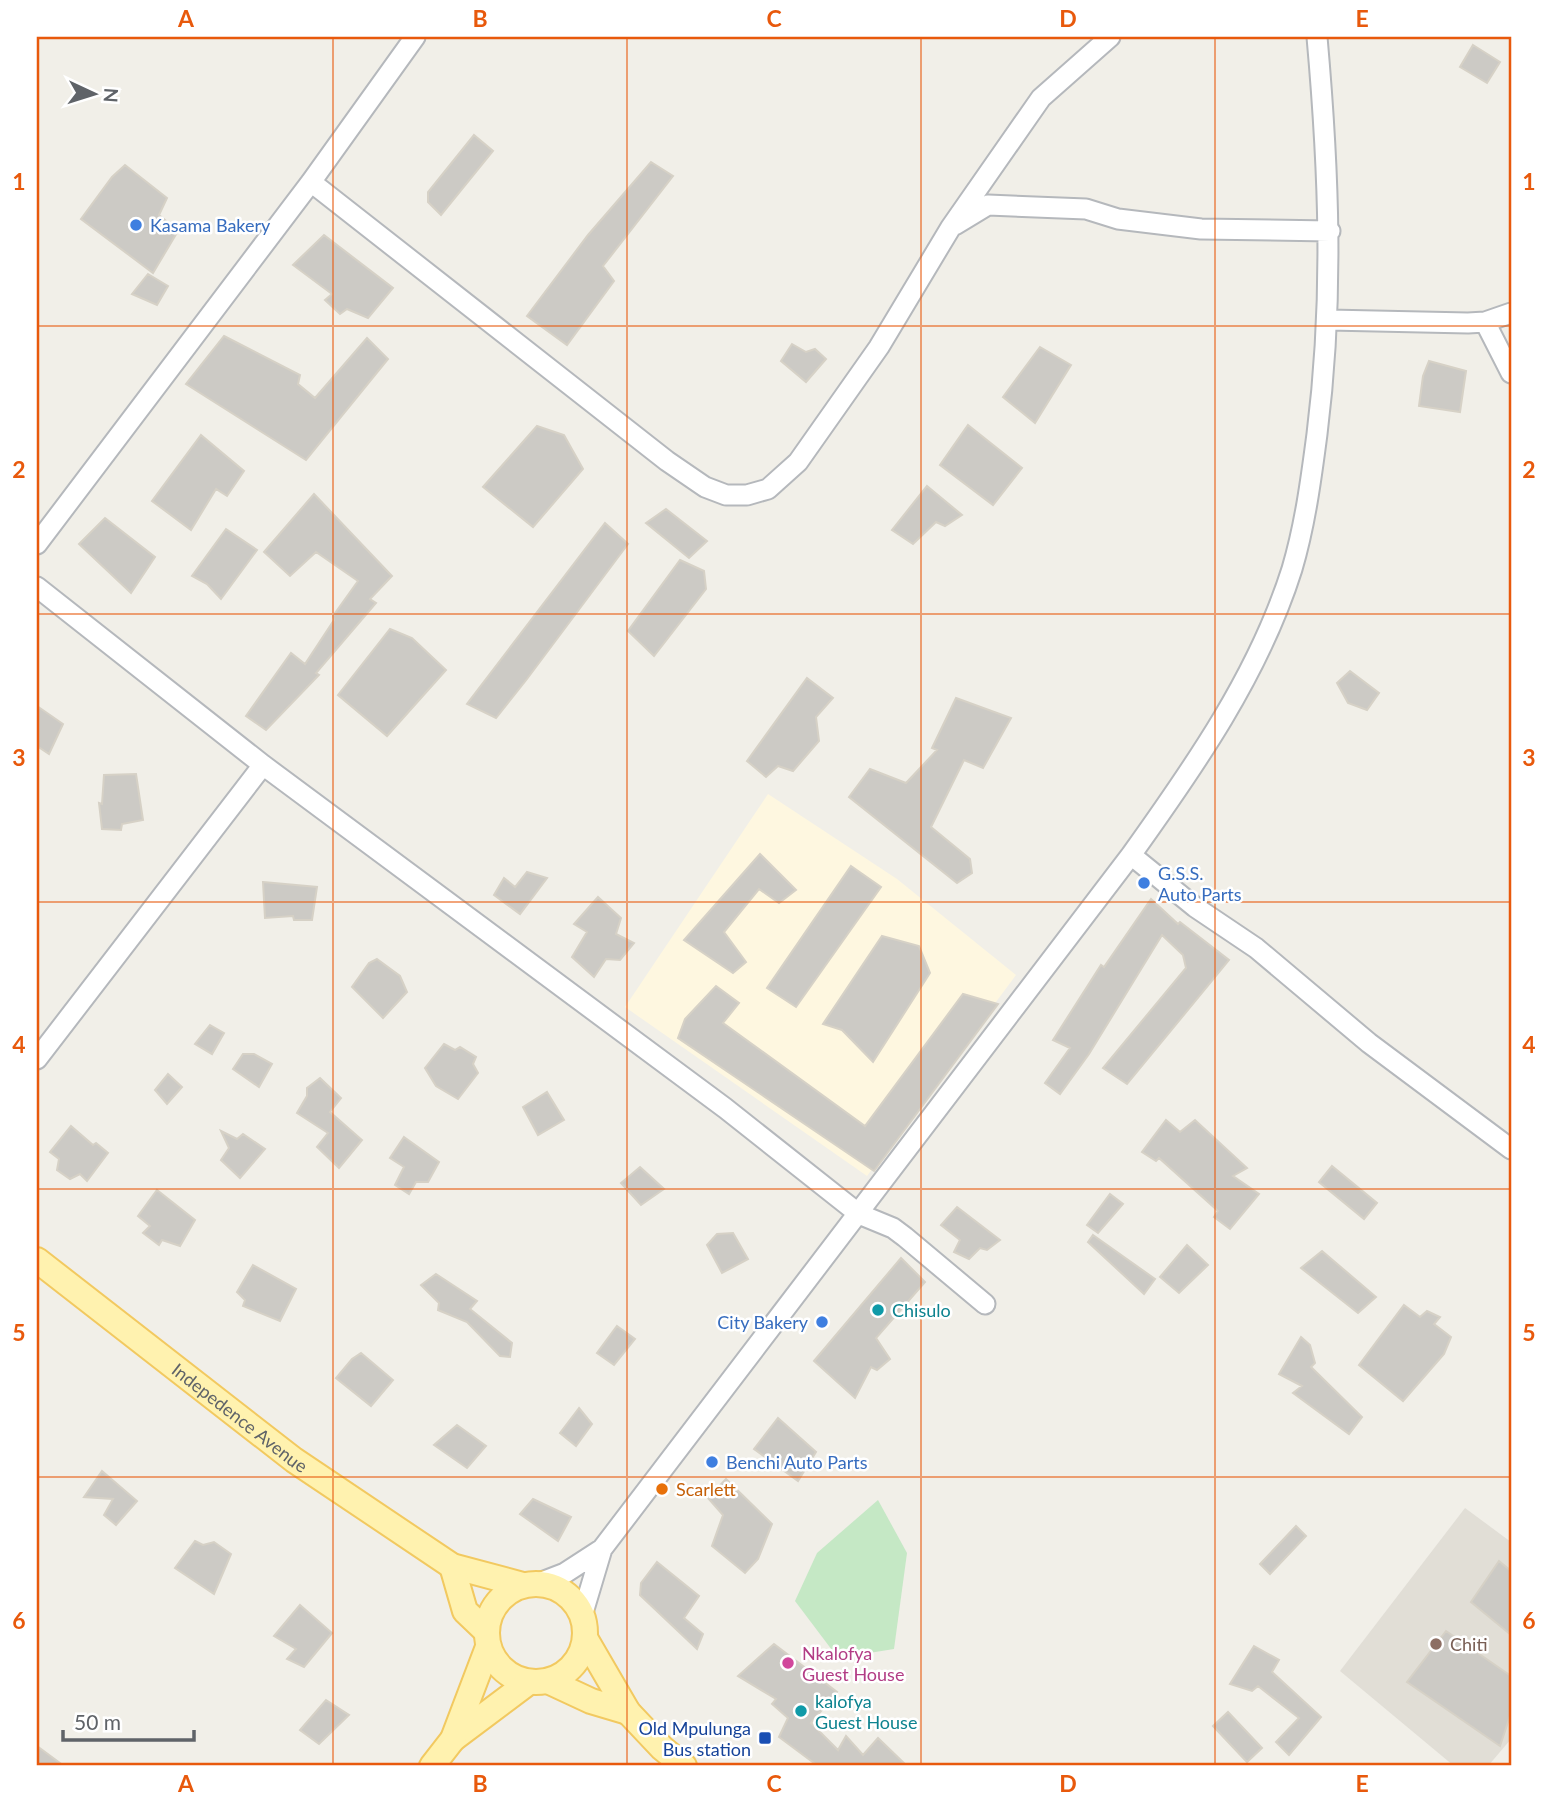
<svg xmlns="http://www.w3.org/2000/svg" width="1548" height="1803" viewBox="0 0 1548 1803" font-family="Lato,sans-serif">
<rect width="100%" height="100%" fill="#f1efe8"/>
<!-- commercial -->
<path fill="#fef7e0" d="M768,794L897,879L1016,975L867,1176L625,1007Z"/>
<!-- education -->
<path fill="#e1ded6" d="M1465,1508L1511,1542V1739L1488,1766H1454L1340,1671Z"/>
<!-- green -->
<path fill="#c5e8c5" d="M878,1500L907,1553L894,1649L838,1658L795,1601L817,1553Z"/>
<!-- building -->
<path fill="#cccac5" stroke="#d6d1c6" stroke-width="2" d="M1473,45L1500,62L1487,83L1460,67Z
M474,135L493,151L441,215L428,202V192Z
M651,162L673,176L603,266L614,281L567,345L527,316L588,235Z
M125,165L167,198L159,215L178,231L153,273L81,219L112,177Z
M324,235L393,288L368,318L347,309L340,314L325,300L332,294L293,265Z
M148,274L168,286L157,305L132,294Z
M224,336L300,375L298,384L315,398L367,338L388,359L306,460L186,384Z
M792,344L806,352L815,349L826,359L806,382L781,361Z
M1040,347L1071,365L1035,423L1003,397Z
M1429,361L1466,371L1460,412L1419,406L1423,376Z
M968,425L1022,468L993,505L940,465Z
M537,426L564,435L583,469L533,527L483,487Z
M201,435L244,471L227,496L216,489L191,530L152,501Z
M927,486L962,515L945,526L936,522L913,544L892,530Z
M314,494L392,576L370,599L376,603L316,673L319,675L266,730L246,716L291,653L305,664L334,620L333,616L358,581L316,552L290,576L264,552Z
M666,509L707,541L689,558L646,523Z
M105,518L155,557L131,593L79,544Z
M605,523L628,544L527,679L496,718L467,704Z
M226,529L257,550L221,599L207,584L192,576Z
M680,560L704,571L706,589L654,656L628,631Z
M390,629L412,638L446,670L387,736L338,695Z
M1350,671L1379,693L1367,710L1348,703L1337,683Z
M807,678L833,698L816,717L819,741L793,771L778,766L766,777L747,761Z
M956,698L1011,718L983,768L964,760L931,827L970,859L972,873L957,883L849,797L870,769L906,783L937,750L932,748Z
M37,706L63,724L49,754L37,746Z
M136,774L143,820L122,824L121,830L102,829L99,803L102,804L104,775Z
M760,854L796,890L779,903L759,889L724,932L746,962L733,973L684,940Z
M851,866L881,887L796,1007L767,988Z
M527,872L547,878L520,914L494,895L504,878L515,887Z
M263,882L317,887L312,920H294L293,916L265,918Z
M598,897L621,918L616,934L634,943L620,960L606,959L594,977L572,957L587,932L574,924Z
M1151,899L1178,924L1180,922L1229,960L1127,1084L1103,1068L1186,968L1183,955L1162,935L1089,1054L1060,1094L1045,1083L1070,1048L1053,1040L1101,965L1104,967Z
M882,936L919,946L930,973L873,1062L842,1030L823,1024Z
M377,959L400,976L407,992L383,1018L352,987L369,963Z
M716,986L739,1003L723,1023L865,1126L963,994L998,1004L874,1171L678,1038L685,1019Z
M210,1025L224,1033L212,1054L195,1044Z
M444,1044L455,1050L460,1047L476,1057L473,1064L478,1073L458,1099L436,1086L425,1068Z
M243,1054H254L272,1064L259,1087L233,1069Z
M168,1074L182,1087L167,1104L155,1090Z
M320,1078L341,1098L330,1112L362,1140L339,1168L317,1147L328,1133L297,1113L307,1096V1088Z
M547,1092L564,1120L538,1135L523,1107Z
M1166,1120L1180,1132L1195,1120L1247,1168L1233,1176L1259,1194L1230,1229L1214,1217L1218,1211L1159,1158L1156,1161L1142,1152Z
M71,1126L93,1145L96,1143L108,1153L87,1181L80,1174L70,1179L57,1170L59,1159L50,1152Z
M221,1131L237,1139L243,1134L265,1149L240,1178L221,1160L229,1148Z
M404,1137L439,1162L428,1182H416L409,1194L395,1185L404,1167L390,1158Z
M1332,1166L1377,1203L1364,1219L1319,1182Z
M640,1167L664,1189L641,1205L621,1183Z
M157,1190L195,1220L180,1246L162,1240L159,1245L143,1233L150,1226L138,1216Z
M1110,1194L1123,1204L1098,1233L1087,1225Z
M957,1207L1000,1240L987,1250L980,1248L969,1259L954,1252L960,1240L941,1225Z
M733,1233L748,1259L722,1273L707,1245L717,1234Z
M1093,1235L1155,1279L1144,1294L1088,1242Z
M1187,1245L1208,1265L1179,1293L1160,1277Z
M1322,1251L1376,1297L1358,1313L1301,1268Z
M901,1258L925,1282L876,1338L890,1359L877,1370L871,1367L855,1398L814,1361Z
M253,1265L296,1289L280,1321L243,1306L245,1300L237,1292Z
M436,1274L477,1301L470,1309L512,1343L510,1357L500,1356L467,1322L438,1310L439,1303L421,1285Z
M1404,1305L1420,1317L1427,1311L1440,1317L1434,1324L1451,1337L1444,1354L1403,1401L1359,1365Z
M617,1326L635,1339L614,1365L597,1353Z
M1301,1337L1310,1345L1315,1363L1311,1367L1362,1417L1349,1434L1293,1393L1302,1386L1279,1374Z
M361,1353L393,1380L371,1406L336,1378L352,1359Z
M579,1408L592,1424L576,1446L560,1433Z
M778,1418L816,1452L798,1481L754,1449Z
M457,1425L486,1446L467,1468L434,1445Z
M102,1471L137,1501L116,1525L104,1515L113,1499L84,1497Z
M726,1479L772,1524L758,1559L745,1573L712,1546L723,1515L708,1498Z
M533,1499L571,1517L558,1541L520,1514Z
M1296,1526L1306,1536L1270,1574L1260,1564Z
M195,1541L203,1545L214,1542L231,1554L214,1594L175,1568Z
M1499,1561L1511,1571V1635L1471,1602Z
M657,1562L699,1596L684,1618L703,1634L697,1649L640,1595L641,1583Z
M300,1605L332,1633L304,1667L287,1659L296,1649L274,1636Z
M1446,1631L1511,1676V1713L1500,1746L1407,1682Z
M774,1644L837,1692L811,1723L838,1750L846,1736L863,1755L878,1738L907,1766H818L779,1737L788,1718L772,1704L776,1699L738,1676Z
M1254,1646L1279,1660L1272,1672L1321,1717L1289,1755L1276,1742L1299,1718L1258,1686L1252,1691L1230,1684Z
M326,1700L349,1715L319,1744L300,1730Z
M1228,1712L1262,1748L1247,1762L1213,1726Z
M37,1746L64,1766H37Z"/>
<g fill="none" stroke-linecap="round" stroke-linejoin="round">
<!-- minor casing -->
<g stroke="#b5b8bc" stroke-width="23">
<path id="minor" d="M311,182L667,461L705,487L726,495H747L768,489L798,462L879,347L951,227L1041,98L1110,37
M955,225L988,205L1086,209L1118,219L1201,229L1330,231
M1329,320L1468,323L1485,322L1511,313
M1485,322L1511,373
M37,544L311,182L415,37
M37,587L263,765L725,1108L859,1214L893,1228L905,1237L985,1304
M1131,855L1195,907L1256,948L1369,1043L1511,1149
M37,1059L263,765
M539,1583L565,1573L602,1549
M582,1616L602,1549L1131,855C1194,767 1259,674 1292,569C1305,525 1311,480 1317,434C1334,299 1329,172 1317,37"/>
</g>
<!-- major casing -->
<g stroke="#f2c960" stroke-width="28">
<g id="major">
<path id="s1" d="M37,1260L294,1460L452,1566L523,1585"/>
<path d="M452,1566L465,1611L486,1631"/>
<circle cx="536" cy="1633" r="49"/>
<path d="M585,1638L628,1712L662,1748L684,1766"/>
<path d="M548,1681L591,1701L628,1712"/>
<path d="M453,1739L529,1682"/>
<path d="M432,1766L453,1739L488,1647"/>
</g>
</g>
<!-- minor -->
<use href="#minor" stroke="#fff" stroke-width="19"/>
<!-- major -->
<use href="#major" stroke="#fff2af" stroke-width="24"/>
</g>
<!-- grid -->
<path fill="none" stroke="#e8590c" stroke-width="2" stroke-opacity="0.55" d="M333,37V1766M627,37V1766M921,37V1766M1215,37V1766M37,326H1511M37,614H1511M37,902H1511M37,1189H1511M37,1477H1511"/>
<!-- markers -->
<g fill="#3f7fe0" stroke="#fff" stroke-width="2.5">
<circle cx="136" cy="225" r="7"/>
<circle cx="1144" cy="883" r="7"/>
<circle cx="822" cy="1322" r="7"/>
<circle cx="712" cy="1462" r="7"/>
</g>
<g fill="#0f9aa8" stroke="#fff" stroke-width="2.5">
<circle cx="878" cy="1310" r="7"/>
<circle cx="801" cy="1711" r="7"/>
</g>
<circle fill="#e8710a" stroke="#fff" stroke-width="2.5" cx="662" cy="1489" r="7"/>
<circle fill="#8d6e63" stroke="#fff" stroke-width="2.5" cx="1436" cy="1644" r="7"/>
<circle fill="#d1479c" stroke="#fff" stroke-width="2.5" cx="788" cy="1663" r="7"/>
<rect fill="#1a4fb4" stroke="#fff" stroke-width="2.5" x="758" y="1731" width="14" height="14" rx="3.5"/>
<g text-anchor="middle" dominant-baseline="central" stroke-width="5" stroke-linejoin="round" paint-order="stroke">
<!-- shop labels -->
<g font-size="18" fill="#366cbe" stroke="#fff" text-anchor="start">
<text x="150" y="225">Kasama Bakery</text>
<text x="1158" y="873">G.S.S.<tspan x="1158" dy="21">Auto Parts</tspan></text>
<text x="808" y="1322" text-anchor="end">City Bakery</text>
<text x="726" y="1462">Benchi Auto Parts</text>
</g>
<!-- culture labels -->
<g font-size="18" fill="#0d838f" stroke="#fff" text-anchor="start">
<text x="892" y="1310">Chisulo</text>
<text x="815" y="1701">kalofya<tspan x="815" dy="21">Guest House</tspan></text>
</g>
<!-- street labels -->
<g font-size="18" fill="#5f6368" stroke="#fff">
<text stroke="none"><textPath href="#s1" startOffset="257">Indepedence Avenue</textPath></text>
</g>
<!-- food labels -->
<g font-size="18" fill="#c56008" stroke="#fff" text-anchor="start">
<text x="676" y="1489">Scarlett</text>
</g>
<!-- education labels -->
<g font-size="18" fill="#785e54" stroke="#fff" text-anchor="start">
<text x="1450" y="1644">Chiti</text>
</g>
<!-- hotel labels -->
<g font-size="18" fill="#b23c85" stroke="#fff" text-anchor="start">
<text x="802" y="1653">Nkalofya<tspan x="802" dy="21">Guest House</tspan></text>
</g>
<!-- transit labels -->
<g font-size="18" fill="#164399" stroke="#fff" text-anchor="end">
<text x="751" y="1728">Old Mpulunga<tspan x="751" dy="21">Bus station</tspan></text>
</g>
</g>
<!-- border -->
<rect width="1548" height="1803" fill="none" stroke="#ffffff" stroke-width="77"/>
<!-- north arrow -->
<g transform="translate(94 94) rotate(94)" stroke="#ffffff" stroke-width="5" paint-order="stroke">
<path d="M0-5L12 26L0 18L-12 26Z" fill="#5f6368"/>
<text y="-10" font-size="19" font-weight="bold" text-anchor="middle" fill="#5f6368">N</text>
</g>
<!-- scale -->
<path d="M63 1730v10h131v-10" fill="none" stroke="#5f6368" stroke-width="3.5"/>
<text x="74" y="1730" font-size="21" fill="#5f6368" stroke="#ffffff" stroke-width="5" paint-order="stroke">50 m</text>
<rect x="38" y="38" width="1472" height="1726" fill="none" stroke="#e8590c" stroke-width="2.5"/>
<g font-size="23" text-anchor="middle" font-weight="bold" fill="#e8590c">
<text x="186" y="27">A</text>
<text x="480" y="27">B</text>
<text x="774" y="27">C</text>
<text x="1068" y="27">D</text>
<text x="1362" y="27">E</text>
<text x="19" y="190">1</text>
<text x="1529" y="190">1</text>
<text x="19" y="478">2</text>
<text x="1529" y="478">2</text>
<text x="19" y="766">3</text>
<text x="1529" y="766">3</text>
<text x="19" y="1053">4</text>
<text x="1529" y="1053">4</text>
<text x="19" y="1341">5</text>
<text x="1529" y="1341">5</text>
<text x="19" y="1629">6</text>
<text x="1529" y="1629">6</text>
<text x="186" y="1792">A</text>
<text x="480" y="1792">B</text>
<text x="774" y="1792">C</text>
<text x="1068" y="1792">D</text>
<text x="1362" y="1792">E</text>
</g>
</svg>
